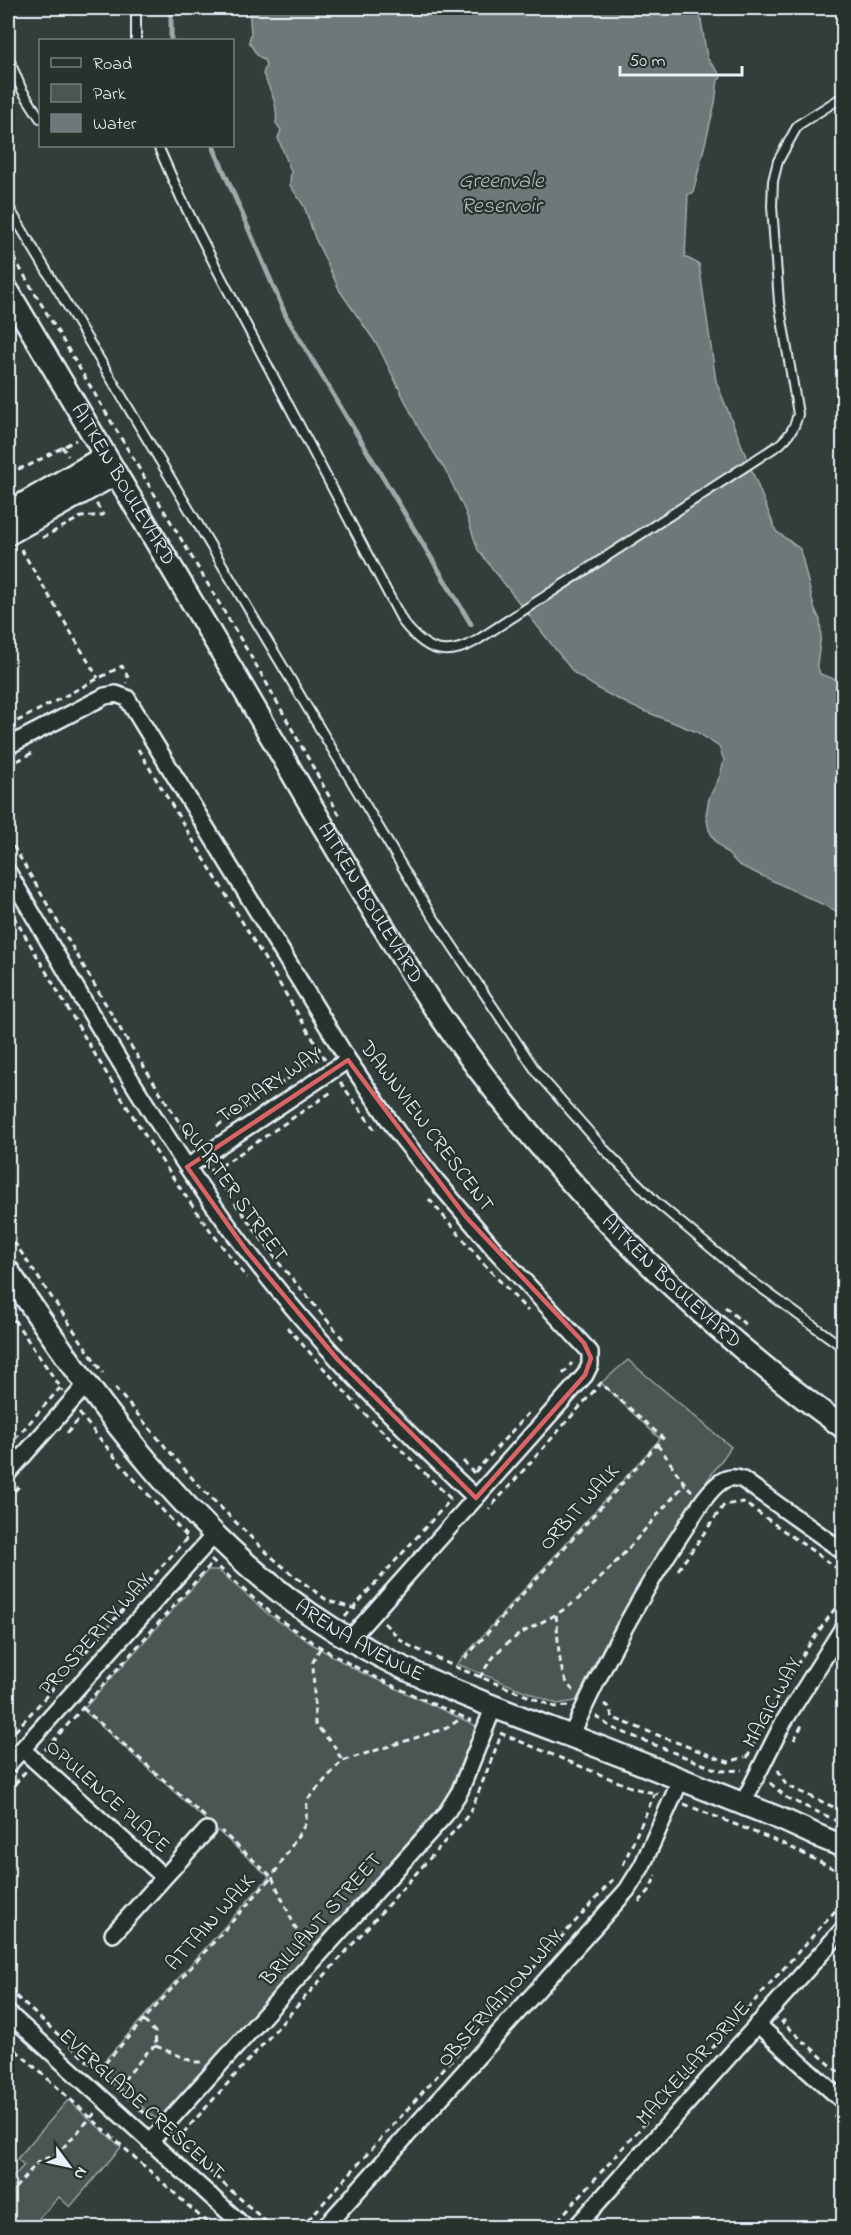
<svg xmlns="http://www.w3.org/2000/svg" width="851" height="2235" viewBox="0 0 851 2235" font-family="'Indie Flower',sans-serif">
<rect width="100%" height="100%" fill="#323e39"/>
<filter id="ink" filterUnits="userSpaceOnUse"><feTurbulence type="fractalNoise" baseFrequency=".0167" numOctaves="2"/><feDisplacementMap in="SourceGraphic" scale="12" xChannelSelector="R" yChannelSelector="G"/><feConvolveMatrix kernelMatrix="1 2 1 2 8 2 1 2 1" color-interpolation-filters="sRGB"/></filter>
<g filter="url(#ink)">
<!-- green -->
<path fill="#495651" stroke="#98a4a4" stroke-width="1.5" d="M628,1360L731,1447C672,1529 620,1609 576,1701L557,1704L457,1664L660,1439L601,1383Z
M208,1570H218L268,1614L312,1644L356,1670L473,1724L476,1727L448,1794L441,1805L166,2112L156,2119L98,2068L269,1877L83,1710Z
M68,2100L121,2147L70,2207L59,2197L31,2227H8V2183L24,2165L17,2159Z"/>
<!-- water -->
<path fill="#6d7978" stroke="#9ea9ab" stroke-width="1.5" d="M249,8H699L707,57C710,65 719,69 721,78L718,80L715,103L693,193L688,194L685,257L699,264L716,381L776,531L800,549L801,553L814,607L820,620L821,635L817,664L820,674L843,682V914L739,865L716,842L709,830L706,815L709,798L720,776L724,760L719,747L697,732L634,707L602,691L574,673L478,550L465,511L447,473L419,429L378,346L340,291L315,238L304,206L290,185L291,171L278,138L281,130L276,123C279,106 270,89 263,74L266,65L264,60L257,55L249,42L251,33Z"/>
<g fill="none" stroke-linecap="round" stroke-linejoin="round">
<!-- stream -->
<path stroke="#9ea9ab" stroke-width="5" d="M171,40V8
M213,146L286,316L471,624"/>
<!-- lane casing -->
<g stroke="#e8f1f8" stroke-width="12">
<path id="lane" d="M136,8V40
M8,57L22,90L40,118
M158,146L181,198L222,279L403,622C425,650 444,659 476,641L780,444C790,435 795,427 798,414L779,302L772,206L773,181L778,161L798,125L844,96
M8,206L427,908L538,1074L605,1150L655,1201L742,1274L844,1348"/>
</g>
<!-- street casing -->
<g stroke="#e8f1f8" stroke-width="20">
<path id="street" d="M8,746L105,696L116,694L127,698L348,1060L398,1133L433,1177L495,1250L590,1352V1365L585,1375L350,1639
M8,872C83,999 155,1130 245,1248C314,1339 393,1420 476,1498
M187,1167L348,1060
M8,1473L86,1385
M571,1736C604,1662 640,1595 685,1528C695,1513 707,1491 722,1481C728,1477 736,1477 743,1480L844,1552
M22,1749L164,1877
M8,1765L215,1534
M743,1803L783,1723L844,1626
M113,1934L207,1830
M8,2013L246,2228
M757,2024L844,2102
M150,2142L445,1815L460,1791L494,1706
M324,2228L627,1890L642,1866L681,1779
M575,2228L844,1928"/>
</g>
<!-- secondary casing -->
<g stroke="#e8f1f8" stroke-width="26">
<g id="secondary">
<path id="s1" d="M8,291C85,423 164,553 241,685C289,767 336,850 386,931C401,956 416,981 432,1004C543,1167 683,1312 844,1428"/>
<path d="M8,513L104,457"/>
<path d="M8,534L115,474"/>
<path id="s2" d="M8,1271C94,1401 199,1546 333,1629C421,1685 524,1717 620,1755C672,1776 724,1796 776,1817C799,1826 820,1839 844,1846"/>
</g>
</g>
<!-- path -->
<path stroke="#e8f1f8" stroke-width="3" stroke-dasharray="6 4.5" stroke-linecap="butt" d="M8,248L266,682L340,816
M62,446L68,456
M8,472L28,466L76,440
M42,538L81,517L103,515L96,503
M21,549L98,678
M8,556L15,552
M8,726L122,666L128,677L126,683
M138,749L325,1059
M8,766L32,753
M8,837L122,1032L193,1144
M8,907C83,1033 154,1163 247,1278
M340,1082L375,1130
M217,1126L322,1056
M210,1169L279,1263L343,1339
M212,1172L333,1091
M429,1199L484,1264L528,1311
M8,1233L103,1373
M725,1307L747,1326
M8,1311L63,1391
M287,1327L362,1411L451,1499
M563,1374L572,1363
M115,1388L198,1485L264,1550L289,1572L328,1601L356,1609
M79,1413L123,1467L189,1539
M67,1433L82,1416
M657,1445C670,1459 677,1477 692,1491
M8,1447L60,1388
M463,1461L474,1473
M475,1472L531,1410
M8,1499L20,1485
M211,1560C238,1585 265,1610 296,1631C350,1669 411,1694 472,1721
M678,1570L724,1505L743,1502L844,1573
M556,1615C559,1636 556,1681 576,1692
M345,1617L451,1499
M384,1623L403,1642L410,1646L458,1668L555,1707L568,1706
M320,1648L313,1662L315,1724L335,1747L342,1761
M465,1658L663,1438L601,1383L489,1509
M480,1678C506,1626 547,1629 585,1593C621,1560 652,1520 685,1484
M604,1704L609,1707L613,1718L728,1762L745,1757
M83,1708L205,1817
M596,1716L610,1727L720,1771L742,1770
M500,1733L633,1788L658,1794
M8,1739L187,1538
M794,1740L802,1725
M45,1750L212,1563
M747,1758L779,1694L811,1642L844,1596
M778,1770L786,1785L844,1812
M770,1783L787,1798L844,1824
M8,1792L26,1771
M684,1804L784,1844L844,1874
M623,1865L655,1793
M639,1902L649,1891L656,1875
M301,1950L302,1942L272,1877L306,1823L307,1800L342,1761L447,1728L463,1717
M8,1989L151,2119
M785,2020L782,2022L844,2077
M144,2021L155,2032L156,2046
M8,2043L213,2228
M156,2046L194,2062H201
M98,2071L272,1877L221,1831
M117,2088L150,2049L156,2046
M834,2115L844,2124
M176,2141L464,1820L471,1811L502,1733
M176,2141L273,2228
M8,2196L38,2162L58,2153L97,2111
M301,2228L616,1876
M551,2228L844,1901"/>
<!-- lane -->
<use href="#lane" stroke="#26332d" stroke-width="8"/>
<!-- street -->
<use href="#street" stroke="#26332d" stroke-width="15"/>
<!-- secondary -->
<use href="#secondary" stroke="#26332d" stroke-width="21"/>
</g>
</g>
<!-- marked area -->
<path fill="none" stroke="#db6466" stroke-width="4.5" stroke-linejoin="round" d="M348,1060L466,1217L584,1343L591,1358L585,1375L476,1498L338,1360L246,1250L187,1167Z"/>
<g text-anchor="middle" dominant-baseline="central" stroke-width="4.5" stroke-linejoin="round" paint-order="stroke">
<!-- street labels -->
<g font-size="21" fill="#e8f1f8" stroke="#26332d">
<text stroke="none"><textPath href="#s1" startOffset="225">AITKEN BOULEVARD</textPath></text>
<text stroke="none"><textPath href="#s1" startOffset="711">AITKEN BOULEVARD</textPath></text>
<text transform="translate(270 1086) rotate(-34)">TOPIARY WAY</text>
<text transform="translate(426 1127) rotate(53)">DAWNVIEW CRESCENT</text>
<text transform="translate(233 1192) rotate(54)">QUARTER STREET</text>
<text stroke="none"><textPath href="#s1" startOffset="1197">AITKEN BOULEVARD</textPath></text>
<text transform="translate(580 1508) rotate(-48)">ORBIT WALK</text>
<text transform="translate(96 1635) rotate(-48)">PROSPERITY WAY</text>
<text stroke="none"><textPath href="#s2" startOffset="516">ARENA AVENUE</textPath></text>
<text transform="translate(773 1703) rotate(-61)">MAGIC WAY</text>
<text transform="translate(107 1797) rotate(42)">OPULENCE PLACE</text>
<text transform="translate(322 1920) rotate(-48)">BRILLIANT STREET</text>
<text transform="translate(211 1923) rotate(-48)">ATTAIN WALK</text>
<text transform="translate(501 1999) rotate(-48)">OBSERVATION WAY</text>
<text transform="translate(694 2064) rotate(-48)">MACKELLAR DRIVE</text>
<text transform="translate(141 2105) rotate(42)">EVERGLADE CRESCENT</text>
</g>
<!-- water labels -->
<g font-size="22" font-style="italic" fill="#b1bbbe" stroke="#26332d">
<text x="501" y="182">Greenvale<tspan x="501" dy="25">Reservoir</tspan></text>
</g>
</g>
<!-- margin -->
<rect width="851" height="2235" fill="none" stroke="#26332d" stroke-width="30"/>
<rect x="15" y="15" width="821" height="2205" fill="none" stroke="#e8f1f8" stroke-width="2" filter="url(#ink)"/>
<!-- legend -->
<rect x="39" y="39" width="195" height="108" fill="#26332d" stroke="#747f7e" stroke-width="1.5"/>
<rect x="51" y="58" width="30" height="9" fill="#26332d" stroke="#747f7e" stroke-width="1.5"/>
<text x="93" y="69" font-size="18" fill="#e8f1f8">Road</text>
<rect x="51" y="84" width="30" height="18" fill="#495651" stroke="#747f7e" stroke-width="1.5"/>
<text x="93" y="99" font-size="18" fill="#e8f1f8">Park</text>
<rect x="51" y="114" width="30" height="18" fill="#6d7978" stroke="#747f7e" stroke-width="1.5"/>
<text x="93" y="129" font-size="18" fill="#e8f1f8">Water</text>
<!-- north arrow -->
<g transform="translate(69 2166) rotate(123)" stroke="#26332d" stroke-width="4.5" paint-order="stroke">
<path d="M0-4.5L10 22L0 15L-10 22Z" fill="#e8f1f8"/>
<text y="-9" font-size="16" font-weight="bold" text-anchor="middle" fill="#e8f1f8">N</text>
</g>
<!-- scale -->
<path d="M620 66v9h122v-9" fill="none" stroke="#e8f1f8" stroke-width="3"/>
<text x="629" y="66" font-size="18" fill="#e8f1f8" stroke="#26332d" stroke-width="4.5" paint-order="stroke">50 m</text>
</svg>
